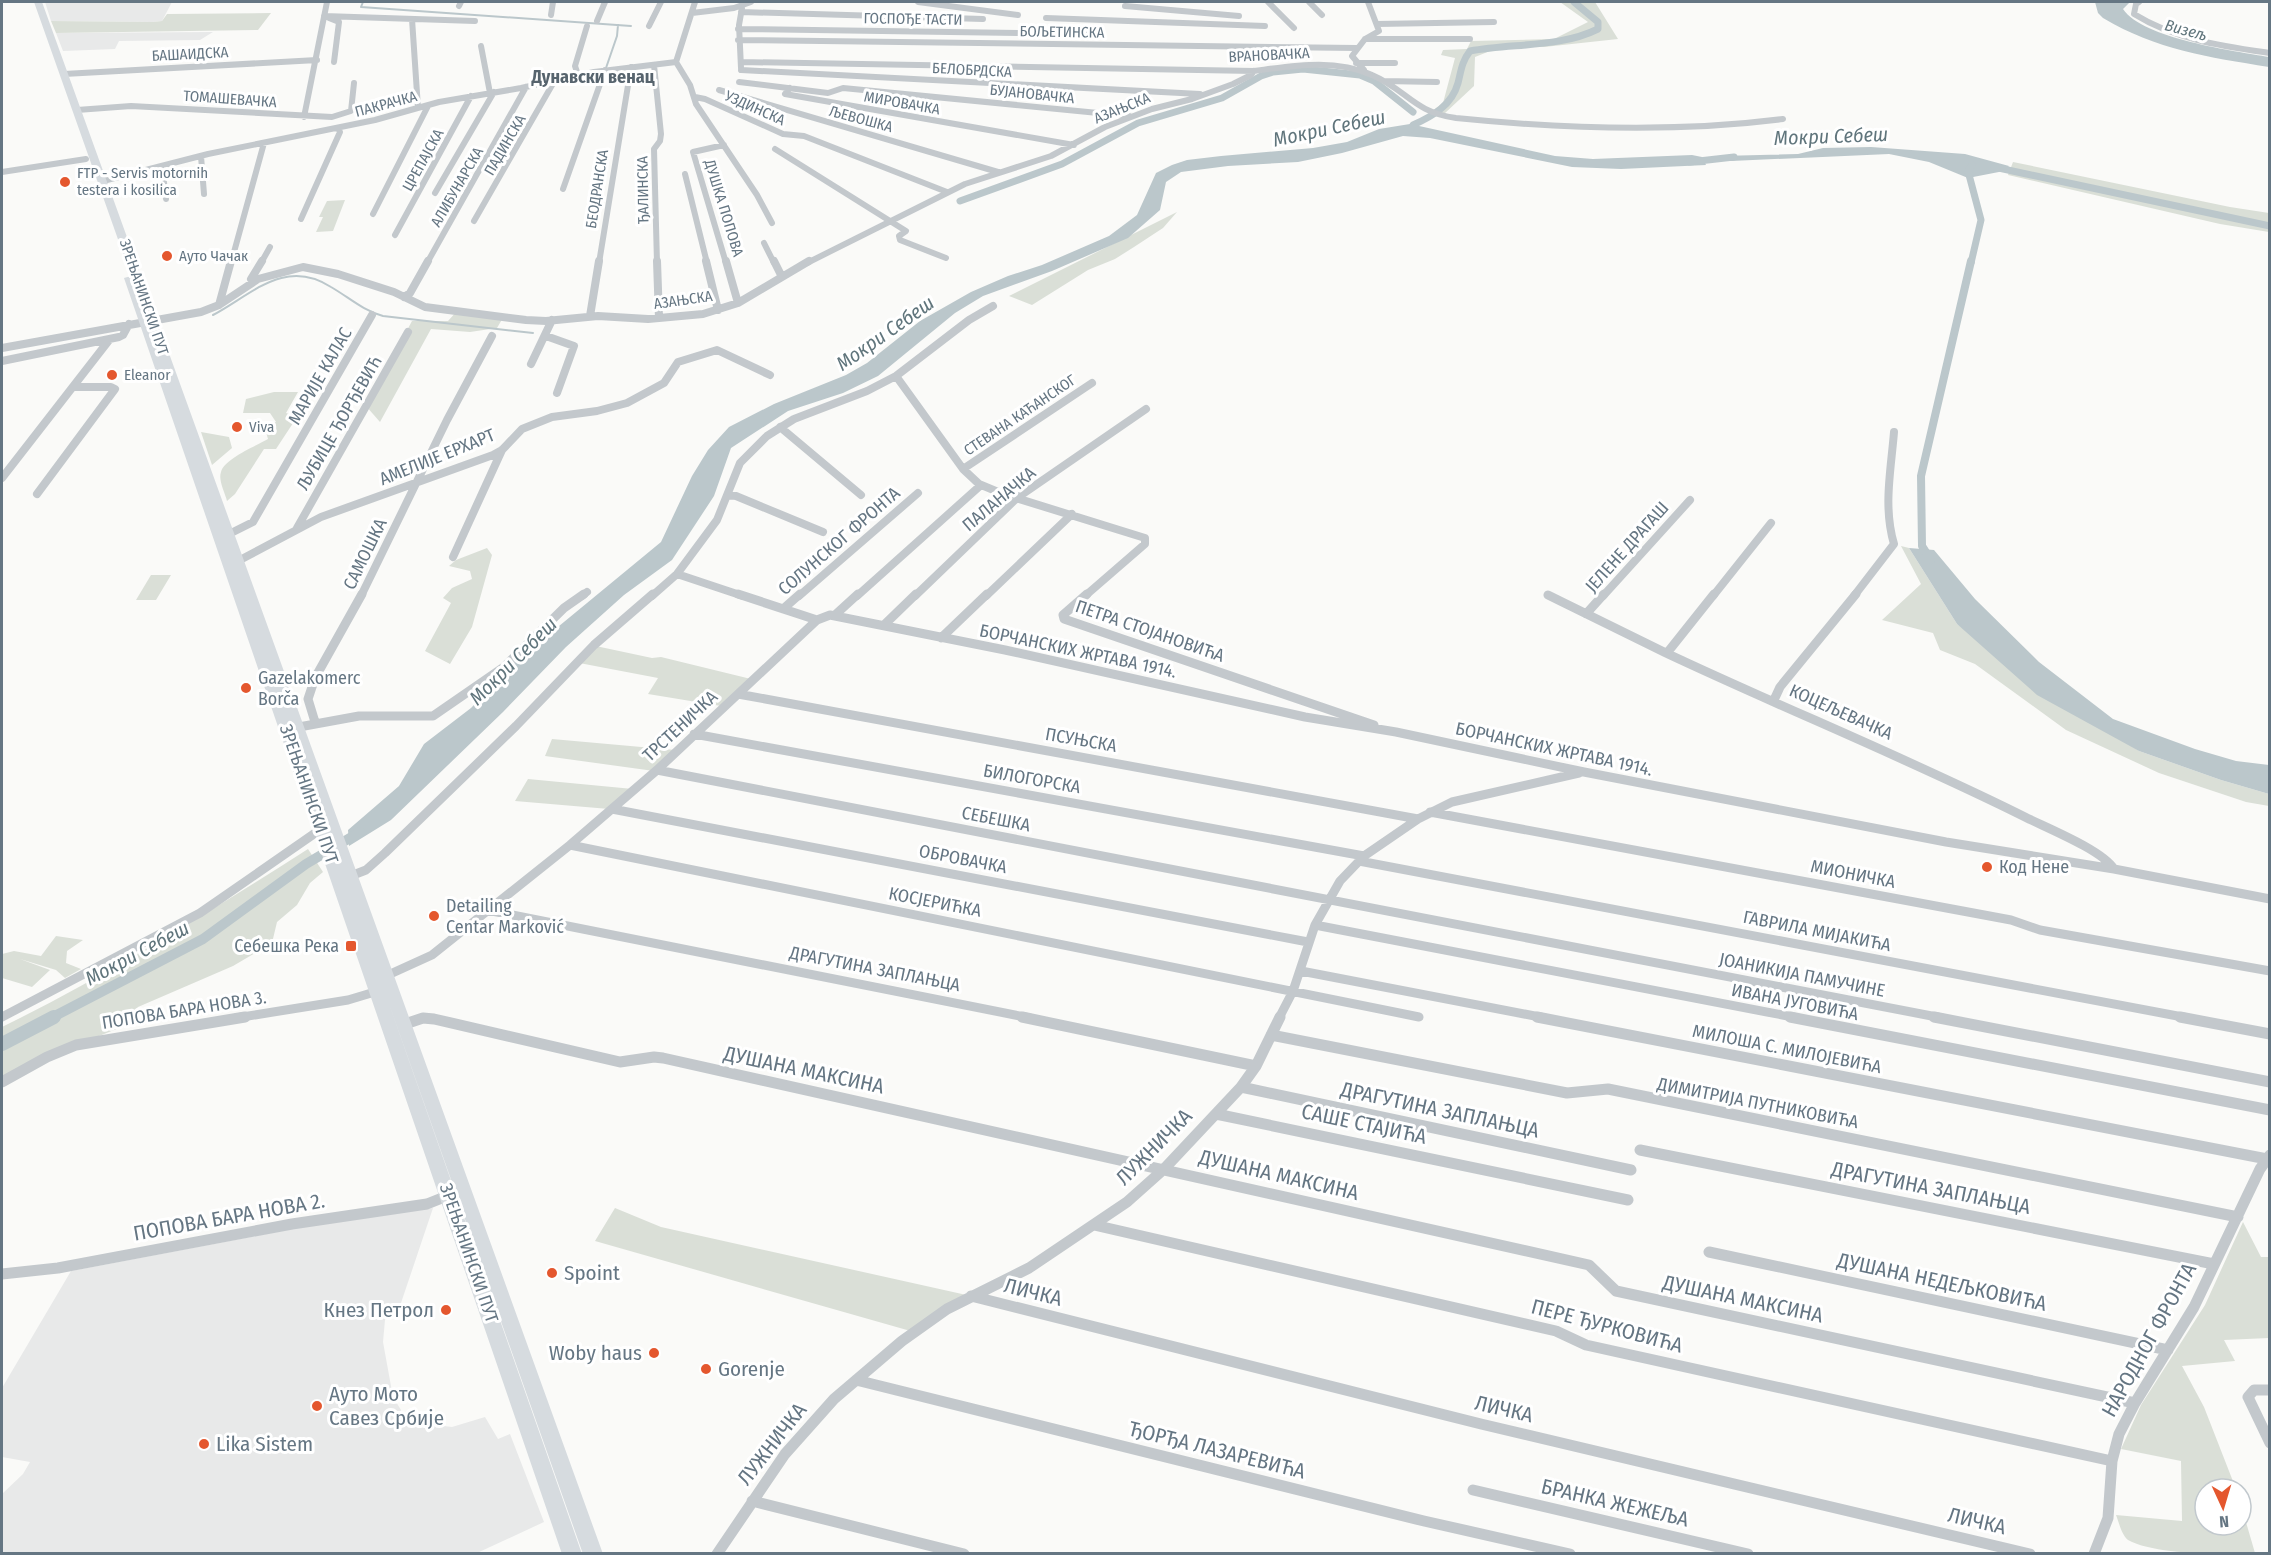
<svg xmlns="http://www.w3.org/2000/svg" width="2271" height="1555" viewBox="0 0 2271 1555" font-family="'Fira Sans Condensed',sans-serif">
<rect width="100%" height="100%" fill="#fafaf8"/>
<!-- built -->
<path fill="#e8e9e9" d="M45,2H172L162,21L153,22L51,21Z
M213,32L200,40L119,41L115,49L63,51L56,33Z
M433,1208L401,1303L385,1320L383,1342L393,1397L401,1410L396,1420L452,1427L485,1417L498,1439L510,1434L544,1522L477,1553H2V1494L23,1474L30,1462L2,1457V1388L71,1271L303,1227Z"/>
<!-- green -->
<path fill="#dadfd7" d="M1560,2H1595L1618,39L1544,47H1500L1475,57L1474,86L1444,114L1432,111L1443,103L1455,58L1441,55L1443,50L1467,49L1471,41L1554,39L1588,22Z
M271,13L258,30L56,33L51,21L153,22L162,21L167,14Z
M2013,162L2230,207L2269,213V232L2220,224L2008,175Z
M345,200L333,231L316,232L323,217H319L327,201Z
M1177,212L1163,228L1134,247L1115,259L1088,270L1032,305L1009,296Z
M457,311L504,316L497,328L470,332L431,329L380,422L366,406L412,321H448Z
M274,392H298L286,413L297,417L276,449H264L235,494L227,501C225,493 218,480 221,472C224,459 256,446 268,439L264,425L276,422L270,413H243L246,399Z
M201,432L229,437L232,448L212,465Z
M1901,546L1909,548L1957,624L2139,751L2221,780L2269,794V806L2246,802L2159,773L2066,730L1975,664L1940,650L1933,633L1882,620L1921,584Z
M487,548L492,555L472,627L450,664L425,651L451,603L443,598L452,588L472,579L470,571L449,566L456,560Z
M151,575H171L156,600H136Z
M591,645L652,658L661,657L751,679L721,706L648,694L658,678L574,662Z
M552,739L675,750L654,771L545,756Z
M528,779L633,789L609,809L515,801Z
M308,849L323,872L310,883L297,905L277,922L272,943L233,966L138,1007L119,1028L47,1057L2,1082V1027C108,975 208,913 308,849Z
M56,936L83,940L67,951L66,963L81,969L65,978L56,970L20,959L50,970L32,987L2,978V954L14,951L41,956Z
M615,1208L661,1227L971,1296L914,1332L595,1241Z
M2243,1222L2261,1257H2269V1338L2224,1340L2235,1361L2182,1366L2204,1407L2236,1489H2205V1525H2241V1505L2255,1553C2220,1554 2155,1555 2128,1540C2121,1534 2119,1522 2116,1515L2182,1521L2181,1461L2121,1449L2141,1405L2205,1305Z"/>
<!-- water -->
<path fill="#bbc7cb" d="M2095,2H2130L2123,9C2143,39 2235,51 2269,57V67C2208,57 2157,50 2103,18L2098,13Z
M1410,124L1555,156L1593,159L1692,155L1702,157L1706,165L1621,169L1572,167L1430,138L1403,136L1342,153L1298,162L1228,166L1181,172L1166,182L1160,210L1128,238L1052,271L983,296L955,313L878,376L843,393L788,411L731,448L714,496L672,560L624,595L566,647L503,712L391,820L349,846L348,830L399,786L424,744L471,708L513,664L661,542L692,476L708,450L729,427L774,404L846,375L867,363L920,321L971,292L1008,276L1042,265L1109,236L1137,215L1156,173L1172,165L1187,160L1221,156L1313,148L1347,142L1379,129Z
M1871,147L1965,154L2009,166L2004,171L1968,178L1929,162L1889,154L1731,161L1721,160L1720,156L1798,154L1823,148Z
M1909,548L1934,550L1975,599L2039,662L2113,719L2195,749L2236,761L2269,765V794L2221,780L2139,751L2037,695L1957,624Z"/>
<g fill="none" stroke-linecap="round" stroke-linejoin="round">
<!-- stream -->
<path stroke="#bbc7cb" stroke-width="2" d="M363,2L361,7L631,26
M606,68L617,36L618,25
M213,315C251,295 285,257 331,287C350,298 362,310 383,316L533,333"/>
<!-- canal-far3 -->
<path stroke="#bbc7cb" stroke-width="7" d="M1411,129L1413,125C1433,116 1452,105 1458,83C1461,71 1462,61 1470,51C1512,43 1560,48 1598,29V22L1574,2
M1690,162L1734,157
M1994,167L2270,226
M960,201L1062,164L1138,123L1222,98L1261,76L1273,72L1303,69L1360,75L1374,81L1413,112
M1971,263L1981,220L1968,171L1972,165"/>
<!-- canal-far2 -->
<path stroke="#bbc7cb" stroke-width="8" d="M1931,560L1922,546L1921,476L1971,261"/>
<!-- canal-far1 -->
<path stroke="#bbc7cb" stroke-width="10" d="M51,1018L203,939L306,864L360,832"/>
<!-- canal -->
<path stroke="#bbc7cb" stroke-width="14" d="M2,1044L54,1017"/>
<!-- minor-far3 -->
<path stroke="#c3c8cc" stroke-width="6" d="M695,2L676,62L690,85L696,104L757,195L772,223
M918,2L1018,15
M1268,2L1294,28
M1309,2L1322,15
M2139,2L2136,4L2134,14C2176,40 2222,46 2270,53
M459,6L461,2
M1125,6L1239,16
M741,12L983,19
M692,13L734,8L751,2
M551,15L553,2
M324,16L475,21
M329,18L339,22L334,62
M1046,18L1265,26
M412,19L418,108
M597,21L605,2
M1377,24L1494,22
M649,26L661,2
M738,29L1087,34
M1365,39H1470
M738,40L1357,48
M481,46L490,93
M742,62L1254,71C1292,66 1335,58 1372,75C1407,90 1413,112 1456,118C1565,129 1675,133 1783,119
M1356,63H1395
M654,65L661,134L660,141L654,149L657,263
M741,68L739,25L742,8
M741,70L1200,94
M1364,70L1352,56L1365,39L1379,31L1368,2
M64,74L317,60
M578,75L575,66L587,26
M1384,81L1437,82
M739,82L828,93L843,88L1129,116
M790,88L785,94L1074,145
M719,90L998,172
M695,97L705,99L783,134L804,136L947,192
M77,110L131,106L332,117L351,111L354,83
M304,117L327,2
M724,145L693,152L726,263
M775,149L906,231L899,236L900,240L946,258
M201,156L204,194
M162,166L166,199
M2,172L86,159
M685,174L707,263
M103,181L208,154L375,120L439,102L521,88L594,72L676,62
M563,189L605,70
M435,193L494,92
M373,214L428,106
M301,219L340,132L338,128
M474,221L555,80
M395,235L471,96
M764,243L774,263
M231,263L264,143
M261,263L270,247
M427,263L526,87
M599,263L631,67
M807,263L965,184L1051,156L1105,127L1152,109L1192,99L1233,84L1251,75L1254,71"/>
<!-- minor-far2 -->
<path stroke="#c3c8cc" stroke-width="8" d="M657,261L659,318
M706,261L718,310
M726,261L738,303
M774,261L782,277
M254,281L251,279L262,261
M404,297L410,293L428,261
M219,305L231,261
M590,316L599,261
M546,336L574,346L557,393
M2,348L201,312L219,305L258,279L303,267L338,274L394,292L425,307L526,320L546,321L598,316L648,319L703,314L738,303L809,261
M2,361L119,337L123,335L129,324
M531,364L552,320
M896,376L963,469L979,484L1003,494L1145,538V544L1085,596
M780,427L861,495
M963,469L1092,383
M2,478L110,339
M37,494L115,389L111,387H73
M728,495L736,496L823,532
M297,528L408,332
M229,534L253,522L372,315
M453,557L502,450
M238,561L321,517L493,455L502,450L522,429L552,417L597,411L627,403L664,383L678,362L717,350L770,375
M677,574L743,596
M361,596L447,420L492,336
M582,596L587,592
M652,596L677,574L717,520L740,463L767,436L794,419L867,391L896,376L969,320L993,306
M799,596L918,493
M857,596L981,485
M915,596L1017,498L1146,409
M986,596L1072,514
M1603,596L1690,500
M1713,596L1771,523
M1854,596L1894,544C1883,507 1891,470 1894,432"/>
<!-- minor-far1 -->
<path stroke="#c3c8cc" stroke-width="9" d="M738,594L817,620
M1087,594L1063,615L1064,619L1374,725
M1548,595C1587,614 1627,634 1666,653C1785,709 1907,758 2025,817C2047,828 2102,850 2114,869
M783,609L800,594
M1586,614L1604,594
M835,615L858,594
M884,625L916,594
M941,638L987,594
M1667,653L1714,594
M738,694L1418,819
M1774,700L1780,687L1856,594
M315,722L308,699L315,678L362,594
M299,727L359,716H433L504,667L564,608L584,594
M694,734L1364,856
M657,770L1942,1018
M612,809L1308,942
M1430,812L2011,920L2040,930L2270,971
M570,845L1419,1017
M1359,861L2188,1018
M348,877L366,870L385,853L516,726L594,645L653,594
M487,910L1030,1018
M1315,925L1798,1018
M1301,971L1545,1018
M388,975L432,955L570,845L657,770L817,620L830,615L1005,650L1305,717L1396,732L1584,772L1946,842L2114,869L2270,899
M2,1017L200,913L321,829
M236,1018L348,1000L378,991
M422,1018H428
M1279,1018L1293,991L1315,925L1340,881L1364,856L1418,819L1452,802L1579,773"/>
<!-- minor -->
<path stroke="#c3c8cc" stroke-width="11" d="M1022,1017L1256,1066
M1537,1017L2267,1159
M1790,1017L2270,1110
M1934,1017L2270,1082
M2180,1017L2270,1034
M405,1024L423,1018L434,1019L620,1062L654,1057L663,1058L1589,1265L1616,1291L2135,1403
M1271,1035L1567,1093L1608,1089L2238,1217
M2,1082L47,1057L76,1045L245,1017
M1241,1087L1631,1170
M1216,1114L1628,1200
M1640,1150L2214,1264
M1094,1225L1556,1331L1586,1345L2112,1461
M1709,1252L2168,1350
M2,1274L58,1268L292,1224L427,1204L462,1190
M971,1296L1481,1424L2030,1554
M856,1380L1424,1521L1570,1554
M2270,1390H2254L2248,1397L2270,1443
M1473,1490L1748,1554
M752,1501L964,1554
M717,1554L785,1454L834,1399L902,1341L947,1309L1029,1268L1127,1202L1164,1169L1241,1087L1256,1066L1280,1017
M2094,1554L2108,1518L2112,1461L2119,1434L2135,1403L2194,1307L2260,1169L2270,1155"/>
<!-- secondary -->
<path fill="#d6dbdf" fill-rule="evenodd" d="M34,2H42L603,1554H583L387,998L582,1554H562L124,278L131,276Z"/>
</g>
<!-- markers -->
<g fill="#e4572e" stroke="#fff" stroke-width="2">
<circle cx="65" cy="182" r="6"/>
<circle cx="167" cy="256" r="6"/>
<circle cx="112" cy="375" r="6"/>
<circle cx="237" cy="427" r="6"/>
<circle cx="246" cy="688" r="6"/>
<circle cx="1987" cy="867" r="6"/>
<circle cx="434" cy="916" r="6"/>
<rect x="345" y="940" width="12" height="12" rx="3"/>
<circle cx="552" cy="1273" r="6"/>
<circle cx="446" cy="1310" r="6"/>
<circle cx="654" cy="1353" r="6"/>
<circle cx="706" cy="1369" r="6"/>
<circle cx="317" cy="1406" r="6"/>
<circle cx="204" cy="1444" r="6"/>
</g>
<g text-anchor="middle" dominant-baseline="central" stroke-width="6" stroke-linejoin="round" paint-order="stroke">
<!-- far-street labels -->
<g font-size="15" fill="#657683" stroke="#fff">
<text transform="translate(913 19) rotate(1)">ГОСПОЂЕ ТАСТИ</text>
<text transform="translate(1062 32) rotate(1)">БОЉЕТИНСКА</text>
<text transform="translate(190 54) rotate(-3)">БАШАИДСКА</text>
<text transform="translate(1269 55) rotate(-3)">ВРАНОВАЧКА</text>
<text transform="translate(972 70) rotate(3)">БЕЛОБРДСКА</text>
<text transform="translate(1032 94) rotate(6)">БУЈАНОВАЧКА</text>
<text transform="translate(230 99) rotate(4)">ТОМАШЕВАЧКА</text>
<text transform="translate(902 103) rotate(10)">МИРОВАЧКА</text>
<text transform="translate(386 104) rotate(-15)">ПАКРАЧКА</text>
<text transform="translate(755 108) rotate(24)">УЗДИНСКА</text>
<text transform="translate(1122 108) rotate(-22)">АЗАЊСКА</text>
<text transform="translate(861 119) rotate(15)">ЉЕВОШКА</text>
<text transform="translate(505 145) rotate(-60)">ПАДИНСКА</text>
<text transform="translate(423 160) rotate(-61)">ЦРЕПАЈСКА</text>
<text transform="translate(457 187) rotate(-60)">АЛИБУНАРСКА</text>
<text transform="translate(597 189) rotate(-81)">БЕОДРАНСКА</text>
<text transform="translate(643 190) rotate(-91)">ЂАЛИНСКА</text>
<text transform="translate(724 208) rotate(73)">ДУШКА ПОПОВА</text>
<text transform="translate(144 297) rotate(71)">ЗРЕЊАНИНСКИ ПУТ</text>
<text transform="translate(683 300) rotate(-8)">АЗАЊСКА</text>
<text transform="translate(1020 415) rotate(-34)">СТЕВАНА КАЋАНСКОГ</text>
</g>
<!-- far-poi labels -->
<g font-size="15" fill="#657683" stroke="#fff" text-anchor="start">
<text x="77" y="173">FTP - Servis motornih<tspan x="77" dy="17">testera i kosilica</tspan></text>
<text x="179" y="256">Ауто Чачак</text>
<text x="124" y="375">Eleanor</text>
<text x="249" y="427">Viva</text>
</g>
<!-- far-water labels -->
<g font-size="16" font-style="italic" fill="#60757c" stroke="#fff">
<text transform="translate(2186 30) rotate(15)">Визељ</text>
</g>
<!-- far-quarter labels -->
<g font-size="18" font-weight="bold" fill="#57646e" stroke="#fff">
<text x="593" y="77">Дунавски венац</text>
</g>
<!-- street labels -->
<g font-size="18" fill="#657683" stroke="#fff">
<text transform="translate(320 376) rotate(-60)">МАРИЈЕ КАЛАС</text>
<text transform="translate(339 423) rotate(-60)">ЉУБИЦЕ ЂОРЂЕВИЋ</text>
<text transform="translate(437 457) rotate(-22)">АМЕЛИЈЕ ЕРХАРТ</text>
<text transform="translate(999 499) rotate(-40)">ПАЛАНАЧКА</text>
<text transform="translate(839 541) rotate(-41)">СОЛУНСКОГ ФРОНТА</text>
<text transform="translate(1627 547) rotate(-48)">ЈЕЛЕНЕ ДРАГАШ</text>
<text transform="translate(365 554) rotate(-64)">САМОШКА</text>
<text transform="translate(1150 631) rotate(19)">ПЕТРА СТОЈАНОВИЋА</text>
<text transform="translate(1078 651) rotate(12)">БОРЧАНСКИХ ЖРТАВА 1914.</text>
<text transform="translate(1841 712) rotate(24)">КОЦЕЉЕВАЧКА</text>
<text transform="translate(680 726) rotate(-43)">ТРСТЕНИЧКА</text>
<text transform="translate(1081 740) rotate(10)">ПСУЊСКА</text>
<text transform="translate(1554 749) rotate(12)">БОРЧАНСКИХ ЖРТАВА 1914.</text>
<text transform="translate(1032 779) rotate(10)">БИЛОГОРСКА</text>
<text transform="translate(309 794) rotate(71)">ЗРЕЊАНИНСКИ ПУТ</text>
<text transform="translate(996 819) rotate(11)">СЕБЕШКА</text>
<text transform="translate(963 859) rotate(11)">ОБРОВАЧКА</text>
<text transform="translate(1853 874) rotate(11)">МИОНИЧКА</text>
<text transform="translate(935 902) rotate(11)">КОСЈЕРИЋКА</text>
<text transform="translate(1817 931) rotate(11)">ГАВРИЛА МИЈАКИЋА</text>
<text transform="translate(875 969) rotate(11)">ДРАГУТИНА ЗАПЛАЊЦА</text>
<text transform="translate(1802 975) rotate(11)">ЈОАНИКИЈА ПАМУЧИНЕ</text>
<text transform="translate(1795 1002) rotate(11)">ИВАНА ЈУГОВИЋА</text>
<text transform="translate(184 1010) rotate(-9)">ПОПОВА БАРА НОВА 3.</text>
<text transform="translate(1787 1049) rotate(11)">МИЛОША С. МИЛОЈЕВИЋА</text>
<text transform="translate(1758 1103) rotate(11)">ДИМИТРИЈА ПУТНИКОВИЋА</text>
<text transform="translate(469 1253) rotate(71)">ЗРЕЊАНИНСКИ ПУТ</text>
</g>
<!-- poi labels -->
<g font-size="18" fill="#657683" stroke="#fff" text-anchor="start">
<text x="258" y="678">Gazelakomerc<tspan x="258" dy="21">Borča</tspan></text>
<text x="1999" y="867">Код Нене</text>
<text x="446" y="906">Detailing<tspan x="446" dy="21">Centar Marković</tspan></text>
<text x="339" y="946" text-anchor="end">Себешка Река</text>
</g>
<!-- water labels -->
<g font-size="20" font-style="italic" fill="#60757c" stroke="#fff">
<text transform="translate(1329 128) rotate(-12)">Мокри Себеш</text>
<text transform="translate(1831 136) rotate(-2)">Мокри Себеш</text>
<text transform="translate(885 333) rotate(-35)">Мокри Себеш</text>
<text transform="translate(513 661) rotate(-45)">Мокри Себеш</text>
<text transform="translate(137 953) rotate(-28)">Мокри Себеш</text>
</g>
<!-- near-street labels -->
<g font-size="21" fill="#657683" stroke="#fff">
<text transform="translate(804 1070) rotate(12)">ДУШАНА МАКСИНА</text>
<text transform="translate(1440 1110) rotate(12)">ДРАГУТИНА ЗАПЛАЊЦА</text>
<text transform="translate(1364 1124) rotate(12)">САШЕ СТАЈИЋА</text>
<text transform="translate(1154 1147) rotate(-45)">ЛУЖНИЧКА</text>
<text transform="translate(1279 1175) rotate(13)">ДУШАНА МАКСИНА</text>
<text transform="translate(1931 1188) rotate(11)">ДРАГУТИНА ЗАПЛАЊЦА</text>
<text transform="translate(229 1217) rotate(-10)">ПОПОВА БАРА НОВА 2.</text>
<text transform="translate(1942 1282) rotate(12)">ДУШАНА НЕДЕЉКОВИЋА</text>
<text transform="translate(1033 1292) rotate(14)">ЛИЧКА</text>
<text transform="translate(1743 1299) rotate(12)">ДУШАНА МАКСИНА</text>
<text transform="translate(1607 1326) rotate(15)">ПЕРЕ ЂУРКОВИЋА</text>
<text transform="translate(2149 1340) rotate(-61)">НАРОДНОГ ФРОНТА</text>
<text transform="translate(1504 1409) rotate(13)">ЛИЧКА</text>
<text transform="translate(772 1444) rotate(-52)">ЛУЖНИЧКА</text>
<text transform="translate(1217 1450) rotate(14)">ЂОРЂА ЛАЗАРЕВИЋА</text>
<text transform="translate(1615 1503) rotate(13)">БРАНКА ЖЕЖЕЉА</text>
<text transform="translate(1977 1521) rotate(13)">ЛИЧКА</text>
</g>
<!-- near-poi labels -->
<g font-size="21" fill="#657683" stroke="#fff" text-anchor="start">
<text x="564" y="1273">Spoint</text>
<text x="434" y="1310" text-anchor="end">Кнез Петрол</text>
<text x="642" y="1353" text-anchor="end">Woby haus</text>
<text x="718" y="1369">Gorenje</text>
<text x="329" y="1394">Ауто Мото<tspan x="329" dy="24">Савез Србије</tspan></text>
<text x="216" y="1444">Lika Sistem</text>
</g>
</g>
<!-- border -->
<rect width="2271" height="1555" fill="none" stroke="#657683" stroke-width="6"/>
<!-- north arrow -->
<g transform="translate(2223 1507) rotate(176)"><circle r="28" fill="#ffffff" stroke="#c1c8cd" stroke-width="1.5"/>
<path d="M0-4.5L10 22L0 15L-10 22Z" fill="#e4572e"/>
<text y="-9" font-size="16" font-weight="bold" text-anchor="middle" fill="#657683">N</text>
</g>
</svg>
